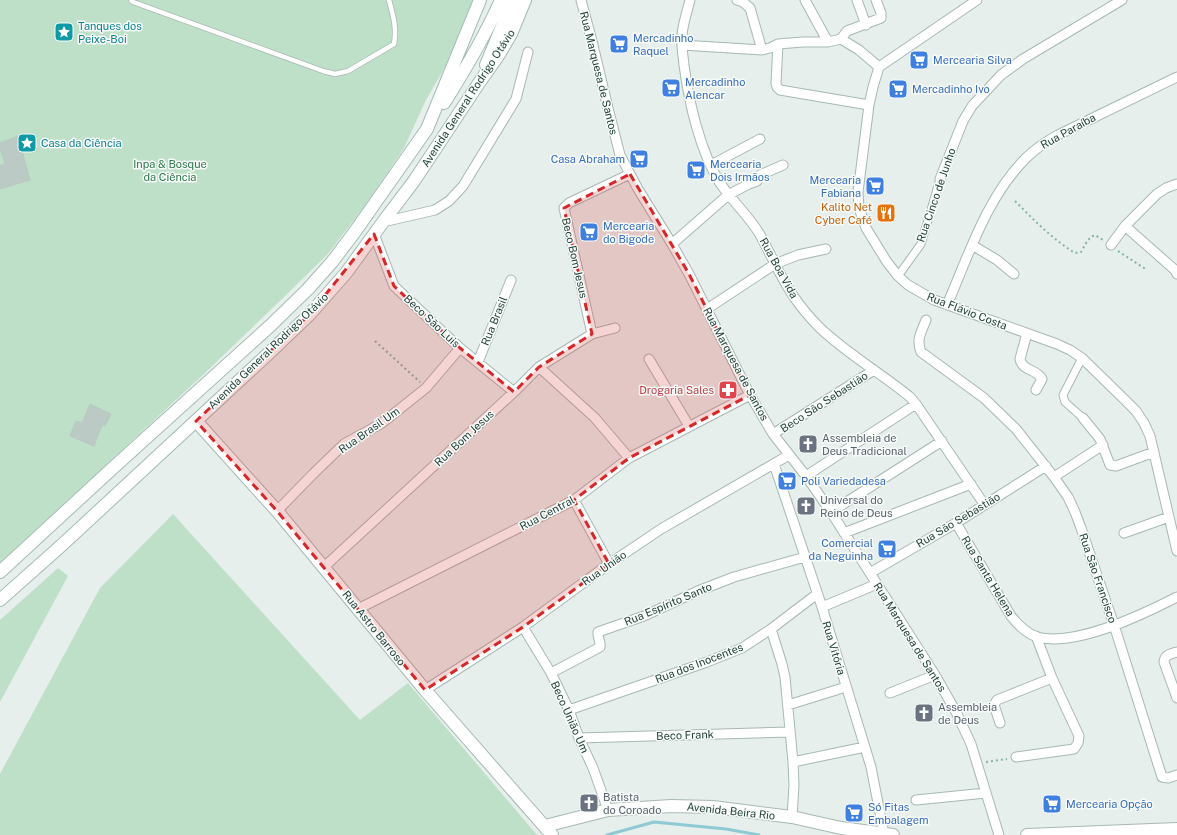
<svg xmlns="http://www.w3.org/2000/svg" width="1177" height="835" viewBox="0 0 1177 835" font-family="'Public Sans',sans-serif">
<rect width="100%" height="100%" fill="#e6efeb"/>
<!-- green -->
<path fill="#bfe0c8" d="M0,0H474L470,12L444,69L426,100L404,148L367,203L327,255L286,295L204,374L0,563Z
M173,514L360,720L408,683L537,835H0V774L100,588Z
M58,568L68,576L0,702V620Z"/>
<g fill="none" stroke-linecap="round" stroke-linejoin="round">
<!-- stream -->
<path stroke="#8ec9d4" stroke-width="3" d="M607,835L654,822L726,829L759,835"/>
</g>
<!-- building -->
<path fill="#bbcac4" stroke="#b8c9c2" d="M18,136L30,180L0,189V166L5,164L0,148V143Z
M90,404L111,414L105,426L102,425L94,446L70,436L76,421L82,423Z"/>
<g fill="none" stroke-linecap="round" stroke-linejoin="round">
<!-- service casing -->
<g stroke="#a8b8b2" stroke-width="6">
<path id="service" d="M131,0L133,2L323,71L335,74L348,71L394,44C397,28 393,15 389,0"/>
</g>
<!-- pedestrian casing -->
<g stroke="#a8b8b2" stroke-width="9">
<path id="pedestrian" d="M898,276L921,244L940,179
M1082,358L1063,395L1065,402L1083,418"/>
</g>
<!-- minor casing -->
<g stroke="#a8b8b2" stroke-width="11">
<path id="minor" d="M581,0L592,41L608,108L620,155L638,189L672,244L689,274L750,395L773,434L806,476L831,512L935,675L956,712L971,744L999,835
M690,0C687,12 683,23 682,35C681,45 683,55 684,65C689,103 700,151 720,183C732,201 748,215 759,233C771,254 780,277 794,297C801,307 810,318 819,327C847,354 881,373 910,397L916,404L984,504
M737,0L743,2L750,8L762,50
M805,0L828,42
M857,0L866,25
M977,0L879,67L873,87L869,105L858,192L859,208L866,228L887,262L898,276L908,285L934,300L1057,344L1070,350L1082,358L1125,400L1136,411L1144,423L1150,436L1177,551
M841,39L847,31L881,18V13L876,0
M778,44L776,83L777,87L780,90L869,105
M682,45L762,50L770,48L778,44L803,42H828L841,39L859,50L879,67
M711,165L760,139
M940,179L963,121L972,106L1001,75L1023,59L1122,0
M383,222L435,210L449,201L463,186L516,99L528,52
M1125,226L1175,270L1177,274
M374,234L394,286L460,348L514,392
M672,244L728,195L749,184L757,181L760,175L783,165
M972,245L997,260L1014,274
M1111,245L1125,226L1157,194L1166,188L1177,184
M947,305C969,254 987,197 1026,158C1036,148 1047,141 1058,135L1177,77
M707,309L775,264L798,255L826,249
M926,320C921,333 916,339 921,352L984,398L1016,429L1054,477L1068,497L1075,512L1081,528L1114,625L1162,777L1168,778L1177,775
M1027,333L1020,359C1022,371 1037,369 1042,379L1036,390
M592,334L564,208L569,203L630,174
M649,359L689,426
M478,362L511,280
M539,367L595,418L629,458
M1083,418L1100,439L1110,465L1116,466L1154,452
M773,434L874,370
M774,464L822,607L871,767L884,834
M806,476L916,404
M1054,477L1103,445
M574,500L609,564
M277,511L313,474L344,444L382,423L426,388L460,348
M831,512L942,441
M956,523L1011,616C1018,625 1026,633 1037,637C1076,647 1142,615 1177,597
M844,533L971,484
M1124,533L1169,517
M324,567L514,392L539,367L592,334L615,328
M870,573L956,523L1046,466
M822,607L877,584
M358,609L574,500L629,458L750,395
M523,627L551,673L569,710L579,738L593,768L608,810
M771,629L782,664L785,677L793,762L794,785L792,817
M1177,652C1171,654 1165,654 1164,662L1177,698
M551,673L587,654L600,647C601,641 597,637 598,632L644,616L698,591L734,577L805,557
M425,690L523,627L609,564L661,529L789,455
M890,693L935,675
M788,705L846,687
M569,710L707,662L742,648L771,629L817,594
M1000,723L994,705L997,700L1052,678
M579,738L790,732
M1016,757L1074,749L1078,743L1079,736L1052,678L1036,636
M793,762L865,747
M916,800L986,793"/>
</g>
<!-- tertiary casing -->
<g stroke="#a8b8b2" stroke-width="14">
<path id="tertiary" d="M196,421L277,511L425,690L552,835
M545,826L608,810L671,806L713,807L792,817L841,828L893,835
M1027,835L1177,829"/>
</g>
<!-- secondary casing -->
<g stroke="#a4bbb3" stroke-width="14">
<path id="secondary" d="M486,65L513,0
M444,103C465,70 485,36 501,0
M0,572L115,466L270,326L308,289L332,262L354,233L427,129L480,0
M0,600L63,544L268,354L310,314L346,273L383,222L414,181L481,80L498,56L511,34L525,0"/>
</g>
<!-- path -->
<path stroke="#86b3a5" stroke-width="2" stroke-dasharray="2 3" stroke-linecap="butt" d="M1015,201C1034,220 1052,239 1075,253L1081,252C1085,246 1087,238 1095,235L1103,240
M1118,251L1147,270
M375,341L420,382
M986,762L1007,759"/>
<!-- service -->
<use href="#service" stroke="#fff" stroke-width="4.5"/>
<!-- pedestrian -->
<use href="#pedestrian" stroke="#fff" stroke-width="7"/>
<!-- minor -->
<use href="#minor" stroke="#fff" stroke-width="9"/>
<!-- tertiary -->
<use href="#tertiary" stroke="#fff" stroke-width="12"/>
<!-- secondary -->
<use href="#secondary" stroke="#fff" stroke-width="12"/>
</g>
<!-- marked area -->
<path fill="#d62828" fill-opacity="0.2" stroke="#d62828" stroke-width="3" stroke-dasharray="8 5" stroke-linejoin="round" d="M630,174L689,274L750,395L629,458L574,500L609,564L523,627L425,690L277,511L196,421L310,314L374,234L394,286L460,348L514,392L539,367L592,334L564,208Z"/>
<!-- icons -->
<defs>
<g id="sight-square" transform="scale(1)"><rect x="-9" y="-9" width="18" height="18" rx="4" fill="#0f9aa8" stroke="#f7fbf9"/><path d="M0-6L1.8-2.2L6-1.7L2.9 1.2L3.7 5.4L0 3.3L-3.7 5.4L-2.9 1.2L-6-1.7L-1.8-2.2Z" fill="#fff"/></g>
<g id="supermarket-square" transform="scale(1)"><rect x="-9" y="-9" width="18" height="18" rx="4" fill="#3f7fe0" stroke="#f7fbf9"/><path d="M-6-5.5h2.5l.6 2H6L4.5 2H-2.5L-4.4-4H-6ZM-1.5 3.2a1.3 1.3 0 1 0 .1 0ZM3 3.2a1.3 1.3 0 1 0 .1 0Z" fill="#fff"/></g>
<g id="restaurant-square" transform="scale(1)"><rect x="-9" y="-9" width="18" height="18" rx="4" fill="#e8710a" stroke="#f7fbf9"/><path d="M-5-6h1v4h1v-4h1v4h1v-4h1v5L-1.5 .5V6h-2V.5L-5-1ZM5-6V6H3V1.5H1.5Q1.5-4 5-6Z" fill="#fff"/></g>
<g id="pharmacy-square" transform="scale(1)"><rect x="-9" y="-9" width="18" height="18" rx="4" fill="#e0444e" stroke="#f7fbf9"/><path d="M-2-6h4v4h4v4h-4v4h-4v-4h-4v-4h4Z" fill="#fff"/></g>
<g id="church-square" transform="scale(1)"><rect x="-9" y="-9" width="18" height="18" rx="4" fill="#6b7280" stroke="#f7fbf9"/><path d="M-1.2-6h2.4v3.5h3.3v2.4h-3.3V6h-2.4V-.1h-3.3v-2.4h3.3Z" fill="#fff"/></g>
</defs>
<g fill-rule="evenodd">
<use href="#sight-square" x="64" y="32"/>
<use href="#supermarket-square" x="619" y="44"/>
<use href="#supermarket-square" x="919" y="60"/>
<use href="#supermarket-square" x="671" y="88"/>
<use href="#supermarket-square" x="898" y="89"/>
<use href="#sight-square" x="27" y="143"/>
<use href="#supermarket-square" x="639" y="159"/>
<use href="#supermarket-square" x="696" y="170"/>
<use href="#supermarket-square" x="875" y="186"/>
<use href="#restaurant-square" x="886" y="213"/>
<use href="#supermarket-square" x="589" y="232"/>
<use href="#pharmacy-square" x="728" y="390"/>
<use href="#church-square" x="808" y="444"/>
<use href="#supermarket-square" x="787" y="481"/>
<use href="#church-square" x="806" y="506"/>
<use href="#supermarket-square" x="887" y="549"/>
<use href="#church-square" x="924" y="713"/>
<use href="#church-square" x="589" y="803"/>
<use href="#supermarket-square" x="1052" y="804"/>
<use href="#supermarket-square" x="854" y="813"/>
</g>
<g text-anchor="middle" dominant-baseline="central" stroke-width="3" stroke-linejoin="round" paint-order="stroke">
<!-- culture labels -->
<g font-size="11" fill="#0d838f" stroke="#f7fbf9" text-anchor="start">
<text x="78" y="26">Tanques dos<tspan x="78" dy="13">Peixe-Boi</tspan></text>
<text x="41" y="143">Casa da Ciência</text>
</g>
<!-- shop labels -->
<g font-size="11" fill="#366cbe" stroke="#f7fbf9" text-anchor="start">
<text x="633" y="38">Mercadinho<tspan x="633" dy="13">Raquel</tspan></text>
<text x="933" y="60">Mercearia Silva</text>
<text x="685" y="82">Mercadinho<tspan x="685" dy="13">Alencar</tspan></text>
<text x="912" y="89">Mercadinho Ivo</text>
<text x="625" y="159" text-anchor="end">Casa Abraham</text>
<text x="710" y="164">Mercearia<tspan x="710" dy="13">Dois Irmãos</tspan></text>
<text x="861" y="180" text-anchor="end">Mercearia<tspan x="861" dy="13">Fabiana</tspan></text>
<text x="603" y="226">Mercearia<tspan x="603" dy="13">do Bigode</tspan></text>
<text x="801" y="481">Poli Variedadesa</text>
<text x="873" y="543" text-anchor="end">Comercial<tspan x="873" dy="13">da Neguinha</tspan></text>
<text x="1066" y="804">Mercearia Opção</text>
<text x="868" y="807">Só Fitas<tspan x="868" dy="13">Embalagem</tspan></text>
</g>
<!-- street labels -->
<g font-size="11" fill="#24423a" stroke="#f7fbf9">
<text transform="translate(599 73) rotate(76)">Rua Marquesa de Santos</text>
<text transform="translate(468 98) rotate(-57)">Avenida General Rodrigo Otávio</text>
<text transform="translate(1068 131) rotate(-29)">Rua Paraíba</text>
<text transform="translate(936 195) rotate(-71)">Rua Cinco de Junho</text>
<text transform="translate(575 258) rotate(77)">Beco Bom Jesus</text>
<text transform="translate(779 268) rotate(61)">Rua Boa Vida</text>
<text transform="translate(967 311) rotate(21)">Rua Flávio Costa</text>
<text transform="translate(432 321) rotate(43)">Beco São Luis</text>
<text transform="translate(494 321) rotate(-68)">Rua Brasil</text>
<text transform="translate(268 351) rotate(-44)">Avenida General Rodrigo Otávio</text>
<text transform="translate(736 364) rotate(62)">Rua Marquesa de Santos</text>
<text transform="translate(824 402) rotate(-33)">Beco São Sebastião</text>
<text transform="translate(369 430) rotate(-35)">Rua Brasil Um</text>
<text transform="translate(464 438) rotate(-43)">Rua Bom Jesus</text>
<text transform="translate(547 513) rotate(-28)">Rua Central</text>
<text transform="translate(958 520) rotate(-31)">Rua São Sebastião</text>
<text transform="translate(604 568) rotate(-35)">Rua União</text>
<text transform="translate(988 576) rotate(59)">Rua Santa Helena</text>
<text transform="translate(1098 578) rotate(71)">Rua São Francisco</text>
<text transform="translate(668 604) rotate(-23)">Rua Espírito Santo</text>
<text transform="translate(374 628) rotate(51)">Rua Astro Barroso</text>
<text transform="translate(910 637) rotate(58)">Rua Marquesa de Santos</text>
<text transform="translate(834 648) rotate(73)">Rua Vitória</text>
<text transform="translate(699 663) rotate(-21)">Rua dos Inocentes</text>
<text transform="translate(570 717) rotate(66)">Beco União Um</text>
<text transform="translate(685 735) rotate(-2)">Beco Frank</text>
<text transform="translate(731 811) rotate(6)">Avenida Beira Rio</text>
</g>
<!-- park labels -->
<g font-size="11" fill="#2d7a4b" stroke="#f7fbf9">
<text x="170" y="164">Inpa &amp; Bosque<tspan x="170" dy="13">da Ciência</tspan></text>
</g>
<!-- food labels -->
<g font-size="11" fill="#c56008" stroke="#f7fbf9" text-anchor="end">
<text x="872" y="207">Kalito Net<tspan x="872" dy="13">Cyber Café</tspan></text>
</g>
<!-- health labels -->
<g font-size="11" fill="#be3a42" stroke="#f7fbf9" text-anchor="end">
<text x="714" y="390">Drogaria Sales</text>
</g>
<!-- worship labels -->
<g font-size="11" fill="#5b616d" stroke="#f7fbf9" text-anchor="start">
<text x="822" y="438">Assembleia de<tspan x="822" dy="13">Deus Tradicional</tspan></text>
<text x="820" y="500">Universal do<tspan x="820" dy="13">Reino de Deus</tspan></text>
<text x="938" y="707">Assembleia<tspan x="938" dy="13">de Deus</tspan></text>
<text x="603" y="797">Batista<tspan x="603" dy="13">do Coroado</tspan></text>
</g>
</g>
</svg>
